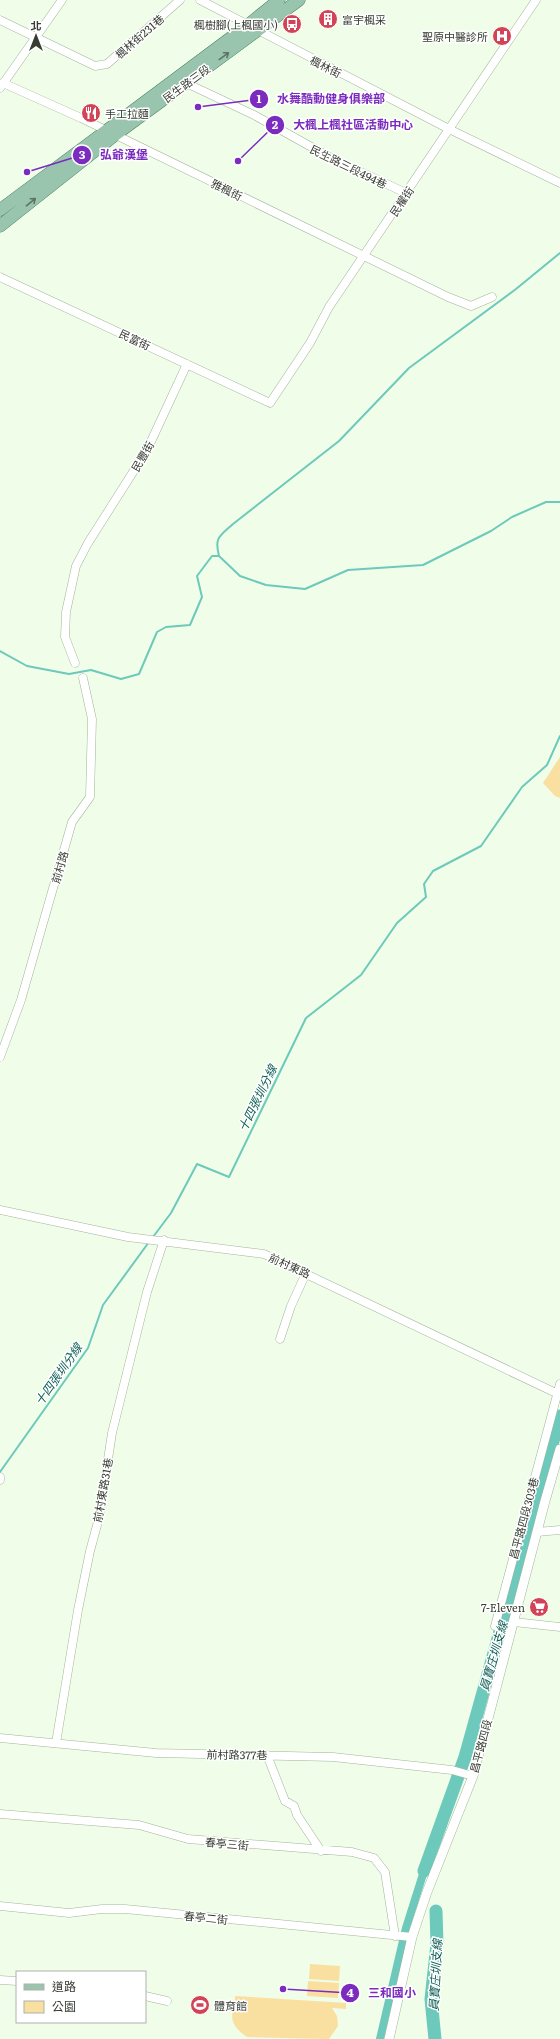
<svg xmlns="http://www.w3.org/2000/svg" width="560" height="2039" viewBox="0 0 560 2039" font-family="Literata,'Noto Sans TC',serif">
<rect width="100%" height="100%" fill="#f0fee9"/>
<!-- green -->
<path fill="#f9dfa0" d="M560,757V798L555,796L543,783Z
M310,1964L340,1966L339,1981L309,1979Z
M308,1981L339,1983L338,1998L307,1996Z
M235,1996L346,2003V2009L332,2008L337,2016L338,2026L329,2039L247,2037C233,2028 226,2015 239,2002L235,2001Z"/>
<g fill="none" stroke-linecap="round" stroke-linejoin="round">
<!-- stream -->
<path stroke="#6dc9bb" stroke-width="2" d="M219,556C214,537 220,536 233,524L339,441L409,368L516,289L560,253
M0,651L27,666L69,674L91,670L121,679L139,674L157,632L166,627L190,625L202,597L197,576L212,556H219L240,576L266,585L305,589L348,570L423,565L491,531L512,517L546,502H560
M153,1237L171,1213L197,1164L229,1177L306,1018L361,975L397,923L426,897L424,884L433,871L481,846L522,787L547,765L560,736
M0,1472L88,1348L103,1305L149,1242"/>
<!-- canal -->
<path stroke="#6dc9bb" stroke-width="8" d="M380,2039L406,1928L424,1871"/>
<!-- river -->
<path stroke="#6dc9bb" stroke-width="13" d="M424,1871L465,1757L560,1416
M435,2039L431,1999L437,1944L436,1911"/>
<!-- minor casing -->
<g stroke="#a3b49b" stroke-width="9">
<path id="minor" d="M200,0L449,129L560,183
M0,20L95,66L107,64L180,0
M3,83L81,118L448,297L471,306L492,297
M186,83L254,115L333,159L406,193
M0,88L62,0
M0,277L270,403L310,343L329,307L536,0
M75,663L65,637L66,612L76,566L88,543L147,450L187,364
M0,1057L21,1000L72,822L90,797L92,719L83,678
M0,1210L128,1237L264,1254L556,1393
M280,1339L291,1306L306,1273
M0,1477V1480
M537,1532L560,1530
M514,1622L560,1627
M511,1632L495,1626L560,1384
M0,1738L156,1753L333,1757L452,1770L473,1776
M56,1743L78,1610L90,1551L99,1518L112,1433L147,1292L164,1240
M267,1755L285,1801L294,1806L297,1815L321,1851
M0,1814L139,1825L188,1839L352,1852L374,1858L385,1872L395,1936
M0,1906L69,1913L102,1909H125L412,1937
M0,1980L17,1981
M145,1996L167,2001"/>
</g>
<!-- tertiary casing -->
<g stroke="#a3b49b" stroke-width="10">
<path id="tertiary" d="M389,2039L412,1937L427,1892L473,1776L545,1501L560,1449"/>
</g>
<!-- primary casing -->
<g stroke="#4a7d60" stroke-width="13">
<path id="primary" d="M0,210L248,25L279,0
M0,226L115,135L299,0"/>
</g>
<!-- minor -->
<use href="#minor" stroke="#fff" stroke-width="8"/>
<!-- tertiary -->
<use href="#tertiary" stroke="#fff" stroke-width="9"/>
<!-- primary -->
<use href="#primary" stroke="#99c5ae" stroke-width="12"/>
</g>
<!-- one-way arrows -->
<defs><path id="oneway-shaft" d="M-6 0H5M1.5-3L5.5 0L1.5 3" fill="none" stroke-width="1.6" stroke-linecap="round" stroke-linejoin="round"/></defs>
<g stroke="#5e7364">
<use href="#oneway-shaft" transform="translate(224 56) rotate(-36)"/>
<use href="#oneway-shaft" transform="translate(31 202) rotate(-39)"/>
</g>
<!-- icons -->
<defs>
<g id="building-disc" transform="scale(1)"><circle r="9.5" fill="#d34357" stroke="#fff"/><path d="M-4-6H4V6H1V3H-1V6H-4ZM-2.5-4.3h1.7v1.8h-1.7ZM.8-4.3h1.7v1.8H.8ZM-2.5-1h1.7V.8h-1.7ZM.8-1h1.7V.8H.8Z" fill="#fff"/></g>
<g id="bus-disc" transform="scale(1)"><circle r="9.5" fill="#d34357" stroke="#fff"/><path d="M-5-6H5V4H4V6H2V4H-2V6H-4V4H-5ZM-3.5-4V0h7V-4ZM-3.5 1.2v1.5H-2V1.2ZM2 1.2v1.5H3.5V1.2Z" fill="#fff"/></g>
<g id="hospital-disc" transform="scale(1)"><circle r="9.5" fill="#d34357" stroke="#fff"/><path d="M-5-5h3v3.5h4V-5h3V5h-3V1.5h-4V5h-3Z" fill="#fff"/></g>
<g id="restaurant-disc" transform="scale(1)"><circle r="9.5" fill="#d34357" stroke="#fff"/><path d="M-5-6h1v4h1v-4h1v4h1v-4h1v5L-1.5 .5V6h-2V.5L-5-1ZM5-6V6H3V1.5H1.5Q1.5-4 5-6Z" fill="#fff"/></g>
<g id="supermarket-disc" transform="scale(1)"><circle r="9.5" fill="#d34357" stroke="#fff"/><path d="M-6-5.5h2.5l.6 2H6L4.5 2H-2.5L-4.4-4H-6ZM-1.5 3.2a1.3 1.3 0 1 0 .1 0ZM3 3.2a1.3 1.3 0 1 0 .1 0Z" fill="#fff"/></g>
<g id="stadium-disc" transform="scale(1)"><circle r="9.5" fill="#d34357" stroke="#fff"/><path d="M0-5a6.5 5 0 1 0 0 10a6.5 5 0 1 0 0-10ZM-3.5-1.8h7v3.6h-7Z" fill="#fff"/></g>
</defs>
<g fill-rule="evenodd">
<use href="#building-disc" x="328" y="19"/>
<use href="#bus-disc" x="292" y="24"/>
<use href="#hospital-disc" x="502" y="36"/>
<use href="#restaurant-disc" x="91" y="113"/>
<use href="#supermarket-disc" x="539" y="1607"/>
<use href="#stadium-disc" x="200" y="2005"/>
</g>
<g text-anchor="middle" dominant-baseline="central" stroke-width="3" stroke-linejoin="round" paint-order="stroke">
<!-- poi labels -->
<g font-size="11" fill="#373d33" stroke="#fff" text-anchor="start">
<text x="342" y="19">富宇楓采</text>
<text x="278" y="24" text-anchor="end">楓樹腳(上楓國小)</text>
<text x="488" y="36" text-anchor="end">聖原中醫診所</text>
<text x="105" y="113">手工拉麵</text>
<text x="525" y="1607" text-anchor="end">7-Eleven</text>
<text x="214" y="2005">體育館</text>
</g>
<!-- street labels -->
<g font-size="11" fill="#373d33" stroke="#fff">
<text transform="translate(139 36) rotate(-41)">楓林街231巷</text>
<text transform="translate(326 66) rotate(27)">楓林街</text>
<text transform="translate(186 83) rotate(-36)">民生路三段</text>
<text transform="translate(349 166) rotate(26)">民生路三段494巷</text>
<text transform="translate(227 189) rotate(26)">雅楓街</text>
<text transform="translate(401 201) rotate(-56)">民權街</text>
<text transform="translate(135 339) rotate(25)">民富街</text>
<text transform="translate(142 456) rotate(-60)">民豐街</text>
<text transform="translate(59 867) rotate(-74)">前村路</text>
<text transform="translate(290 1265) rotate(24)">前村東路</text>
<text transform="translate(102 1490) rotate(-80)">前村東路31巷</text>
<text transform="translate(523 1518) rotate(-75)">昌平路四段303巷</text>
<text transform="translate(480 1746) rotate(-75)">昌平路四段</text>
<text transform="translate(237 1754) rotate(1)">前村路377巷</text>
<text transform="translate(227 1843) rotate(5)">春亭三街</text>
<text transform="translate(206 1917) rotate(6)">春亭二街</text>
</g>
<!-- water labels -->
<g font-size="12" font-style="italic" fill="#0f5e55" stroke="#fff">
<text transform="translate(257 1098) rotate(-64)">十四張圳分線</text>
<text transform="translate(58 1374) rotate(-55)">十四張圳分線</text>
<text transform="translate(493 1656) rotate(-74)">員寶庄圳支線</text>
<text transform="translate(435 1975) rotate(-87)">員寶庄圳支線</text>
</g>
</g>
<!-- callouts -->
<path fill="none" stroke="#7b2cbf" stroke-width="1.5" d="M198 107L259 99M238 161L275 125M27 172L82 155M283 1989L350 1993"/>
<g fill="#7b2cbf" stroke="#fff" stroke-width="1.5">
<circle cx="198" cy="107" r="4"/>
<circle cx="238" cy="161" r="4"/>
<circle cx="27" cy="172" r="4"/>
<circle cx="283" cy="1989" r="4"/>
<circle cx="259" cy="99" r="10"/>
<circle cx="275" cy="125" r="10"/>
<circle cx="82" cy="155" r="10"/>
<circle cx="350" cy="1993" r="10"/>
</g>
<g font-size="12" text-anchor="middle" font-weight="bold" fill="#fff">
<text x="259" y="103">1</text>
<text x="275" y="129">2</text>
<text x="82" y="159">3</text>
<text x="350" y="1997">4</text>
</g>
<g font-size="12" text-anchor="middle" font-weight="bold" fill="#7b2cbf" stroke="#fff" stroke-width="3" stroke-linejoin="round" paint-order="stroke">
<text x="331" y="103">水舞酷動健身俱樂部</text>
<text x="353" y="129">大楓上楓社區活動中心</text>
<text x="124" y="159">弘爺漢堡</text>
<text x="392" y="1997">三和國小</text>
</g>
<!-- legend -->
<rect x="16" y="1971" width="130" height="52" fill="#ffffff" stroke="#afb1ad"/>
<rect x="24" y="1984" width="20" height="6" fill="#99c5ae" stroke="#afb1ad"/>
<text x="52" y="1991" font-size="12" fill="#373d33">道路</text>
<rect x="24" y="2001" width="20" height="12" fill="#f9dfa0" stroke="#afb1ad"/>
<text x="52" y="2011" font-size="12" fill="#373d33">公園</text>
<!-- north arrow -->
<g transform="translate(36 36)" stroke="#ffffff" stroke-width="3" paint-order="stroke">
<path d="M0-3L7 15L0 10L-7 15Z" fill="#373d33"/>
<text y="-6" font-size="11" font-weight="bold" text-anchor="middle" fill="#373d33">北</text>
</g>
</svg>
